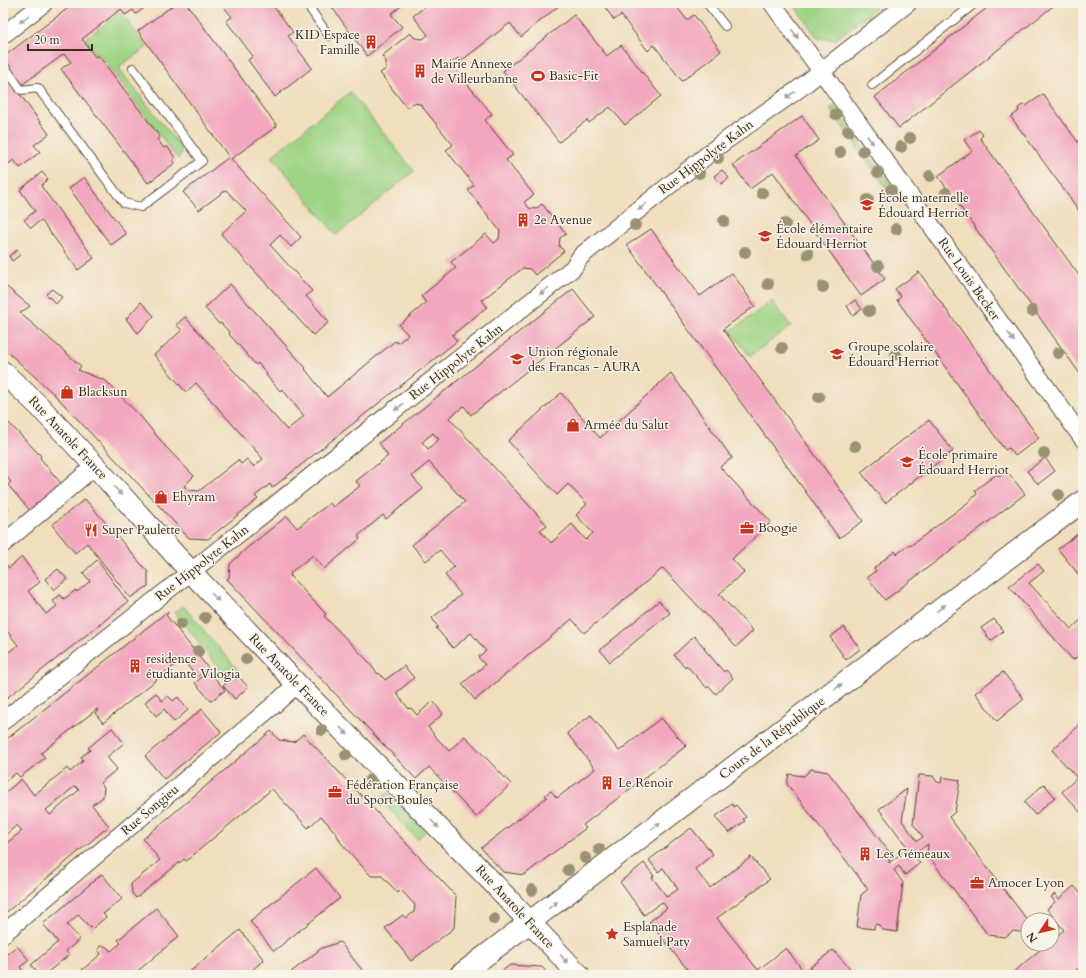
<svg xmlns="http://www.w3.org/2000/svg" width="1086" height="978" viewBox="0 0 1086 978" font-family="Cardo,serif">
<rect width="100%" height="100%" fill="#f7f3e8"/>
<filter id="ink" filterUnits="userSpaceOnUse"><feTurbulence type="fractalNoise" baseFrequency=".025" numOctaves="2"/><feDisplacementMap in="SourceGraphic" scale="8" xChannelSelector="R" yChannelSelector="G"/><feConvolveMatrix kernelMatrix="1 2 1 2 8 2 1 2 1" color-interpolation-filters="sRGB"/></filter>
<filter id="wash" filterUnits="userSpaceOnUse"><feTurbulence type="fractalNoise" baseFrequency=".012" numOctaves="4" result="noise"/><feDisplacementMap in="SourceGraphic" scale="16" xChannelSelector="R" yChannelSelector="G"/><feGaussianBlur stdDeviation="0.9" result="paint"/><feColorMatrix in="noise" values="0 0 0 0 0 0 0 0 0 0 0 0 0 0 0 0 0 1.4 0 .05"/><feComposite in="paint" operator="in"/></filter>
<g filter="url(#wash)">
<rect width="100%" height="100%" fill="#f0debd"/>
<!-- green -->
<path fill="#9fd485" stroke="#6d7f52" d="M792,3H882L835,40L818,38Z
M121,12L147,47L120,66V70L179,145C182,151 182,154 178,159L99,53L96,55L85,39Z
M350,92L414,171L336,235L272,156Z
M834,106L897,194L893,197L830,109Z
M772,301L791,326L750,356L731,331Z
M183,606L238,670L227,679L175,612Z
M388,792L425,832L417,839L381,800Z"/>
<g id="blocks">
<!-- building -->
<path fill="#f2a7be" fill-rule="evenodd" d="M75,3H151L136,14L133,10L125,15L121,9L82,39L95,57L98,55L160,137L157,139L164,148L167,146L175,158L173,160L175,163L148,183L61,69L71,62L64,54L16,89L49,134L34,145L40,152L20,168L14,160L3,168V57Z
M176,3H186L277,126L231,159L301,237L291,247L280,235L270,245L312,291L306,296L329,322L313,335L221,234L246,211L226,190L199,210L183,192L229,157L138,31Z
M221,3H271L293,32L288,36L312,68L275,97L248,60L253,56L226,21L232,17Z
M329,3H405L391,14L402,27L367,56Z
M430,3H562L521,37L510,23L461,61L458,58L451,63L461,76L459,78L461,82L464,80L492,114L485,120L513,155L506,160L534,195L524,202L529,208L536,209L542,204L566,234L560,238L559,246L564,251L535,275L530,269L523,268L482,300L487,307L452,335L457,341L272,488L270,484L255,496L258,499L208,539L189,538L54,394L3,348V284L30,306L20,313L81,366L78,370L106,381L141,417L166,447L194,476L184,486L189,490L199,491L238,460L241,464L247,459L254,467L263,459L196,383L186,392L154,355L182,330L176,325L185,317L287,430L304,416L282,389L280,391L266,375L267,374L258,363L256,365L229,334L230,333L221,323L219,324L205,308L230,284L306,368L305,369L327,397L395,341L398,343L408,335L399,325L426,303L421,296L456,268L451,262L486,234L494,243L499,239L500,231L468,190L474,185L446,150L453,145L420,104L413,103L407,108L380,73L386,69V61L382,56L410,33L415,38L423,39L428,35L413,16Z
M602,3H674L687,20L694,15L721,51L682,81L654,45L648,51L621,15L614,20Z
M993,3H1057L899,128L875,97Z
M574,15L607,56L621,45L661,96L625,125L610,107L589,123L587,120L559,142L503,71Z
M1043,94L1083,149V216L1011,117L1019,111L1018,108L1024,104L1026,106Z
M802,116L819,140L796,156L885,279L861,296L773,172L750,189L733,165Z
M979,130L983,135L980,138L1083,281V378L938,176L972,151L964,140Z
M722,170L729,178L721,184L714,176Z
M42,172L48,179L41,186L94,258L78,270L41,220L31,228L24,220L35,211L20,190Z
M84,177L126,234L111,245L69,188Z
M651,229L700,296L732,273L755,306L723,329L863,521L839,538L627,245Z
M17,250L20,255L12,261L9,256Z
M919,272L1039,438L1015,456L1009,448L1005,450L897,300L901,297L895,289Z
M52,289L62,297L56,304L46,294Z
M573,289L595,317L471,415L464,406L449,418L547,525L540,530L551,543L572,524L586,540L593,533L576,515L587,504L568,484L557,495L508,441L561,393L600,438L671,373L732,458L720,467L771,522L732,559L744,572L719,594L753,631L736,647L663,568L584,633L572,619L475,700L462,684L485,665L478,657L486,651L471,633L453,648L436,628L438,627L432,618L461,595L445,575L454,567L440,550L426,561L412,545L465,502L429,462L412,476L423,489L386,519L383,515L358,536L360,539L324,569L313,555L291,572L290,576L326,614L324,616L370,663H369L378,674L379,673L385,680L404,666L414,678L396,693L409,709L411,708L417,715L433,701L443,714L428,727L433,733V734L449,751L465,736L511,784L476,817L429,767L416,779L227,579L229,578L230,564L247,548L287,516L297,528L330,503L333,507L360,486L356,481L388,456L379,443ZM433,433L439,439L428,449L422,442Z
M855,300L862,309L853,316L847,306Z
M141,302L154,316L138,333L126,319Z
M3,417L41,456L40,458L64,487L32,513L8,485L11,482L3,473Z
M929,420L953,451L885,503L861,472Z
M1045,458L1055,471L1038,484L1027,471Z
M1007,471L1025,494L885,600L867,577L876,571L874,568L895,551L897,554L909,545L910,546L966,504L977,494L975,490L997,474L999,477Z
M85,499L148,572V586L130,598L87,543L75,553L52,525Z
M3,503L9,510L3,515Z
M1083,530V580L1058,549Z
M22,557L40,582L28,591L46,614L57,606L53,601L60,595L64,599L76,590L77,592L90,581L83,573L97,560L128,602L3,701V656L18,645L3,626V563L4,562L9,568Z
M1038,564L1044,571L1029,583L1071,629L1083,618V652L1073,660L1009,586Z
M58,569L67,579L54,590L45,579Z
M659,601L670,613L610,662L600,650Z
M168,611L169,612L166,615L208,668L197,677L182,659L103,723L95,713L98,710L97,709L41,753L45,758L20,777L16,773L3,783V742Z
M994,619L1003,631L991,641L981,628Z
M844,627L860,649L846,660L830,637Z
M694,636L705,648L704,649L724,672L726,670L733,678L716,694L709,686L707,688L686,665L685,667L674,655Z
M209,671L225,690L211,701L195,683Z
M1003,672L1024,699L997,721L975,693Z
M236,674L248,687L235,699L223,686Z
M156,693L162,701L168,696L173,701L178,697L188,710L174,722L164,709L156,716L145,702Z
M202,709L221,732L164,779L145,756Z
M591,715L619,751L661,718L686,746L583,825L586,828L524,875L503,872L481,848L547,797L545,795L551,791L557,798L595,769L567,733Z
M1083,722V815L1062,792L1077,778L1052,750Z
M112,728L124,743L107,757L117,769L100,783L104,787L103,797L92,805L109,826L3,915V870L8,865L3,859V846L22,831L17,825L3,837V795L21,779L34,795L67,768L70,772L83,761L81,757L90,750L88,748ZM75,786L79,790L50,815L46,810Z
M271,731L279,740L294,742L303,734L456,896L454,928L411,961L385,928L403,915L406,918L414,912L415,905L401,890L398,893L382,876H371L341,843L336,833L321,816L308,828L272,789L186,861L184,859L136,898L132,893L131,884L160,860L143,839Z
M811,769L828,772L890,853L889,863L908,848L879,809L907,789L902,821L917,841L923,837L913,824L919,775L933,776L937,782L941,783L942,777L960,780L955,812L949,817L1028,921V933L1013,931L1005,937L988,935L927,854L928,844L913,855L920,863L905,875L899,866L894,870L903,883L897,932L883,930L879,925L875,924L874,929L857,927L861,895L868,889L787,784L789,774L804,776Z
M1044,784L1055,797L1035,815L1024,802Z
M732,804L734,807L736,805L746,817L743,819L745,821L729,833L715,817Z
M691,828L713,854L695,869L710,888L751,857L770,879L717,918L758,970L786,948L804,972L833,950L856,975H692L649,922L667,908L662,902L644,915L620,882L644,863L654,876L652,877L667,897L678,889L663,868L658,872L649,860Z
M316,868L340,898L274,951L250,921Z
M102,874L122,899L103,914L106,917L92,929L80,917L79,914L67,925L80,939L66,951L69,955L44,975H36L38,973L31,965L58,942L43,924Z
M1074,886L1083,896V964L1076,970L1080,975H1010L1047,944H1052V940L1064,930L1047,909L1055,902L1051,897L1055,894L1059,899Z
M156,908L179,936L133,975H76L101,954L98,950L100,946H105L111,951L121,943L118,940Z
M240,930L264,960L246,975H186Z
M340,942L366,975H290L292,973L291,972L322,948Z
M17,946L29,960L20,967L24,973L22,975H3V957Z
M510,965L542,967L549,975H497Z"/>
</g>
</g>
<g filter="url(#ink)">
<use href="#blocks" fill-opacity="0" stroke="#564536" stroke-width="1"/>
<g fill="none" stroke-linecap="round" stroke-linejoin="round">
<!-- service casing -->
<g stroke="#564536" stroke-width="10">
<path id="service" d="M306,3L329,36
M707,3L725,26
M3,64L21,90L38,88L124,203L141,207L202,161L133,68
M872,85L975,3"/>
</g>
<!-- minor casing -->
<g stroke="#564536" stroke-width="19">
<path id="minor" d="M772,3L822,72L1083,439
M3,35L44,3
M3,544L95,466
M3,721L573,268L581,256L721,144L800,88L908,3
M3,934L275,704L297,684"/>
</g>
<!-- tertiary casing -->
<g stroke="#564536" stroke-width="23">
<path id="tertiary" d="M3,372L39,406L95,466L178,558L297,684L495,885L579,975
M460,975L1083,501"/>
</g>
<!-- service -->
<use href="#service" stroke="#fff" stroke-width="8"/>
<!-- minor -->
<use href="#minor" stroke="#fff" stroke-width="17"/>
<!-- tertiary -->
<use href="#tertiary" stroke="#fff" stroke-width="21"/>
</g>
<!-- trees -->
<g fill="#9a9274">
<circle cx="836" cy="114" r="6"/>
<circle cx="848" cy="131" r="6"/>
<circle cx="910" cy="138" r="6"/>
<circle cx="901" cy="147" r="6"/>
<circle cx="863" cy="151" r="6"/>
<circle cx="840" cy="152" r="6"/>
<circle cx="718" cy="158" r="6"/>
<circle cx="878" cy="172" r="6"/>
<circle cx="699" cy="173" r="6"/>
<circle cx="930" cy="176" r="6"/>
<circle cx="891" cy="190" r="6"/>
<circle cx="762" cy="193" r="6"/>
<circle cx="946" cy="193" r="6"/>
<circle cx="868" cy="200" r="6"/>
<circle cx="724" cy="221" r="6"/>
<circle cx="785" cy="224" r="6"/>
<circle cx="635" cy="225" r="6"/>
<circle cx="896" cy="229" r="6"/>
<circle cx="745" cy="252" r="6"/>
<circle cx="808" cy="254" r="6"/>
<circle cx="878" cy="266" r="6"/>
<circle cx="768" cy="284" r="6"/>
<circle cx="823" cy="287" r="6"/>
<circle cx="869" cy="311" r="6"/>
<circle cx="1032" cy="311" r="6"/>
<circle cx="782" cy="348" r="6"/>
<circle cx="1058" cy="353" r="6"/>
<circle cx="896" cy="354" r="6"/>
<circle cx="819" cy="397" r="6"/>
<circle cx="855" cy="446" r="6"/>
<circle cx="1044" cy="453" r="6"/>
<circle cx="1059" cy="495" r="6"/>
<circle cx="205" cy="618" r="6"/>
<circle cx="181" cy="624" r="6"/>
<circle cx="198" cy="651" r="6"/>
<circle cx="246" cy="659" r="6"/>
<circle cx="322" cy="730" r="6"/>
<circle cx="346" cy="755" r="6"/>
<circle cx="370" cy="780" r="6"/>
<circle cx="599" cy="849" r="6"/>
<circle cx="585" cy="858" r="6"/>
<circle cx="568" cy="870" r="6"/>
<circle cx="532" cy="890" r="6"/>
<circle cx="494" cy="919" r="6"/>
</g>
<!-- one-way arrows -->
<defs><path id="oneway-solid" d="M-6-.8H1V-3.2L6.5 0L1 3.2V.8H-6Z"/></defs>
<g fill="#a79f9a">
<use href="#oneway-solid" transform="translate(24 19) rotate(142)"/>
<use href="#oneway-solid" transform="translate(795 34) rotate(54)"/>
<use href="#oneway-solid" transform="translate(790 95) rotate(145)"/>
<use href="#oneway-solid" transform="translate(870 140) rotate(54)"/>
<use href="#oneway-solid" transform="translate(642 207) rotate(140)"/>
<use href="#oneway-solid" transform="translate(544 291) rotate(142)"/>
<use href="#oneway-solid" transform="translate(1011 337) rotate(55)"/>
<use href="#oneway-solid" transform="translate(399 407) rotate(142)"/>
<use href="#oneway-solid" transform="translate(118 491) rotate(48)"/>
<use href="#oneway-solid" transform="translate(215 597) rotate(46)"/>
<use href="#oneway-solid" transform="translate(941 608) rotate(-37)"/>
<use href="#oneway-solid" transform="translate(838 687) rotate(-37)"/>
<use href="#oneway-solid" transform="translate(344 731) rotate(45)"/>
<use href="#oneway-solid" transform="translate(435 824) rotate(45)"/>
<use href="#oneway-solid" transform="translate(656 826) rotate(-37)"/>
<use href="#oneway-solid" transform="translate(553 905) rotate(-37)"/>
<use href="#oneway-solid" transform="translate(564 959) rotate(48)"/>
</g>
</g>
<!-- icons -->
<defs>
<g id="building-bare" transform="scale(1.08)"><path d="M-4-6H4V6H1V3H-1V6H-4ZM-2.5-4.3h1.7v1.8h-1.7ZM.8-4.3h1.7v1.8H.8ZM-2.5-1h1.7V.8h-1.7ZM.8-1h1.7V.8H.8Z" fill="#c8321e" stroke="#f7f3e8" stroke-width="2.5" paint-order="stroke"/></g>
<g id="stadium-bare" transform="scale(1.08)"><path d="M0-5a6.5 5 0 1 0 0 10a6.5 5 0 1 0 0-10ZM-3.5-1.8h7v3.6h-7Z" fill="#c8321e" stroke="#f7f3e8" stroke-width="2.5" paint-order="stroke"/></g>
<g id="school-bare" transform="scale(1.08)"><path d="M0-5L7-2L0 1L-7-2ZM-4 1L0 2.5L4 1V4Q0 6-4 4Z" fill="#c8321e" stroke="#f7f3e8" stroke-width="2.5" paint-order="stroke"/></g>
<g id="university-bare" transform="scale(1.08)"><path d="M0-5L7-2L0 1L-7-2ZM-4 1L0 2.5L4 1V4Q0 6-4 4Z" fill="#c8321e" stroke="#f7f3e8" stroke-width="2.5" paint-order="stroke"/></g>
<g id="shop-bare" transform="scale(1.08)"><path d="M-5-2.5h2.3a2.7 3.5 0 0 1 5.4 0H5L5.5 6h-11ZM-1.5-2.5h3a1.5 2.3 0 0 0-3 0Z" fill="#c8321e" stroke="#f7f3e8" stroke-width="2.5" paint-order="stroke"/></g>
<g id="office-bare" transform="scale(1.08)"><path d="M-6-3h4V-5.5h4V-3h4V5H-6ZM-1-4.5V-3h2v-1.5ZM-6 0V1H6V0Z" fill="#c8321e" stroke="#f7f3e8" stroke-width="2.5" paint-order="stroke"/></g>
<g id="restaurant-bare" transform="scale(1.08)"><path d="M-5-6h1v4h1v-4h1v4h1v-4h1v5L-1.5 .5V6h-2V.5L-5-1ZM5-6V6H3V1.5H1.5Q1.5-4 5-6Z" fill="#c8321e" stroke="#f7f3e8" stroke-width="2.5" paint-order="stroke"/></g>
<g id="sight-bare" transform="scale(1.08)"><path d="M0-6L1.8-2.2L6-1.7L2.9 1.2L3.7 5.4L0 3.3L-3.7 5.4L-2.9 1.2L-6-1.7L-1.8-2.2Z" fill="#c8321e" stroke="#f7f3e8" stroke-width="2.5" paint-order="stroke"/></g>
</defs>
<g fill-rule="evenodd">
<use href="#building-bare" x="371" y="42"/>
<use href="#building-bare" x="420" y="71"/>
<use href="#stadium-bare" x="538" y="76"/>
<use href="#school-bare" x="867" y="205"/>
<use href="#building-bare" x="523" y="220"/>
<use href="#school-bare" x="765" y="236"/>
<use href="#school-bare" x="837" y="354"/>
<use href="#university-bare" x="517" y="359"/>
<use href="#shop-bare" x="67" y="392"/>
<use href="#shop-bare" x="573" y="425"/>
<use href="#school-bare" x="907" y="462"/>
<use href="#shop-bare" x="161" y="497"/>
<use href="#office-bare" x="747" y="528"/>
<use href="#restaurant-bare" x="91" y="530"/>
<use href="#building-bare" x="135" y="666"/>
<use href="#building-bare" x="607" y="783"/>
<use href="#office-bare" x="335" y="792"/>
<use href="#building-bare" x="865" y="854"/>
<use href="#office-bare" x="977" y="883"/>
<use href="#sight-bare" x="612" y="934"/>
</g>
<g text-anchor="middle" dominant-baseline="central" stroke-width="3" stroke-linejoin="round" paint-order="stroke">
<!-- poi labels -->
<g font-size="13" fill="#3b2a1e" stroke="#f7f3e8" text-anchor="start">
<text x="360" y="35" text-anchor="end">KID Espace<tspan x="360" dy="15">Famille</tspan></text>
<text x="431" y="64">Mairie Annexe<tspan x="431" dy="15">de Villeurbanne</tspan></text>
<text x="549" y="76">Basic-Fit</text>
<text x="878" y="198">École maternelle<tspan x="878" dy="15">Édouard Herriot</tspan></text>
<text x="534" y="220">2e Avenue</text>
<text x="776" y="229">École élémentaire<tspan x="776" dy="15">Édouard Herriot</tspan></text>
<text x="848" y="347">Groupe scolaire<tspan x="848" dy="15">Édouard Herriot</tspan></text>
<text x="528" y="352">Union régionale<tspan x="528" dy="15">des Francas - AURA</tspan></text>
<text x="78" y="392">Blacksun</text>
<text x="584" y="425">Armée du Salut</text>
<text x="918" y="455">École primaire<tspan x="918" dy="15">Édouard Herriot</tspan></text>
<text x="172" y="497">Ehyram</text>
<text x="758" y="528">Boogie</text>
<text x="102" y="530">Super Paulette</text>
<text x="146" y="659">residence<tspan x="146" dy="15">étudiante Vilogia</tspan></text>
<text x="618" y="783">Le Renoir</text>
<text x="346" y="785">Fédération Française<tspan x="346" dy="15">du Sport Boules</tspan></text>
<text x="876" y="854">Les Gémeaux</text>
<text x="988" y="883">Amocer Lyon</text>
<text x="623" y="927">Esplanade<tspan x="623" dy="15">Samuel Paty</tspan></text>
</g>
<!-- street labels -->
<g font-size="13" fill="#3b2a1e" stroke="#f7f3e8">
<text transform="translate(706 157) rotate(-37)">Rue Hippolyte Kahn</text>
<text transform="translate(969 279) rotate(55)">Rue Louis Becker</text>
<text transform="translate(456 362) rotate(-38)">Rue Hippolyte Kahn</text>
<text transform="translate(68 438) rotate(47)">Rue Anatole France</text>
<text transform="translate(202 563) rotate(-38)">Rue Hippolyte Kahn</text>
<text transform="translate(289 675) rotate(46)">Rue Anatole France</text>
<text transform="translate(772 738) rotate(-37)">Cours de la République</text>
<text transform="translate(150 810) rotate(-40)">Rue Songieu</text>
<text transform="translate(515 907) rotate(47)">Rue Anatole France</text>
</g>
</g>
<!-- margin -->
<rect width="1086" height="978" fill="none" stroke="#f7f3e8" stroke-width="16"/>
<!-- north arrow -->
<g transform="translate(1040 932) rotate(235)"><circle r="19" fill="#f7f3e8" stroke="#aca397"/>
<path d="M0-3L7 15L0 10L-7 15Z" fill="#c8321e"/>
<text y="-6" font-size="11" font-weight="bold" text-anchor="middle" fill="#3b2a1e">N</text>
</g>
<!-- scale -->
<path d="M28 44v6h64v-6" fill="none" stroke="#3b2a1e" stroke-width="2"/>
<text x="34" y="44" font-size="12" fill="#3b2a1e" stroke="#f7f3e8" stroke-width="3" paint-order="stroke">20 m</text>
</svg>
